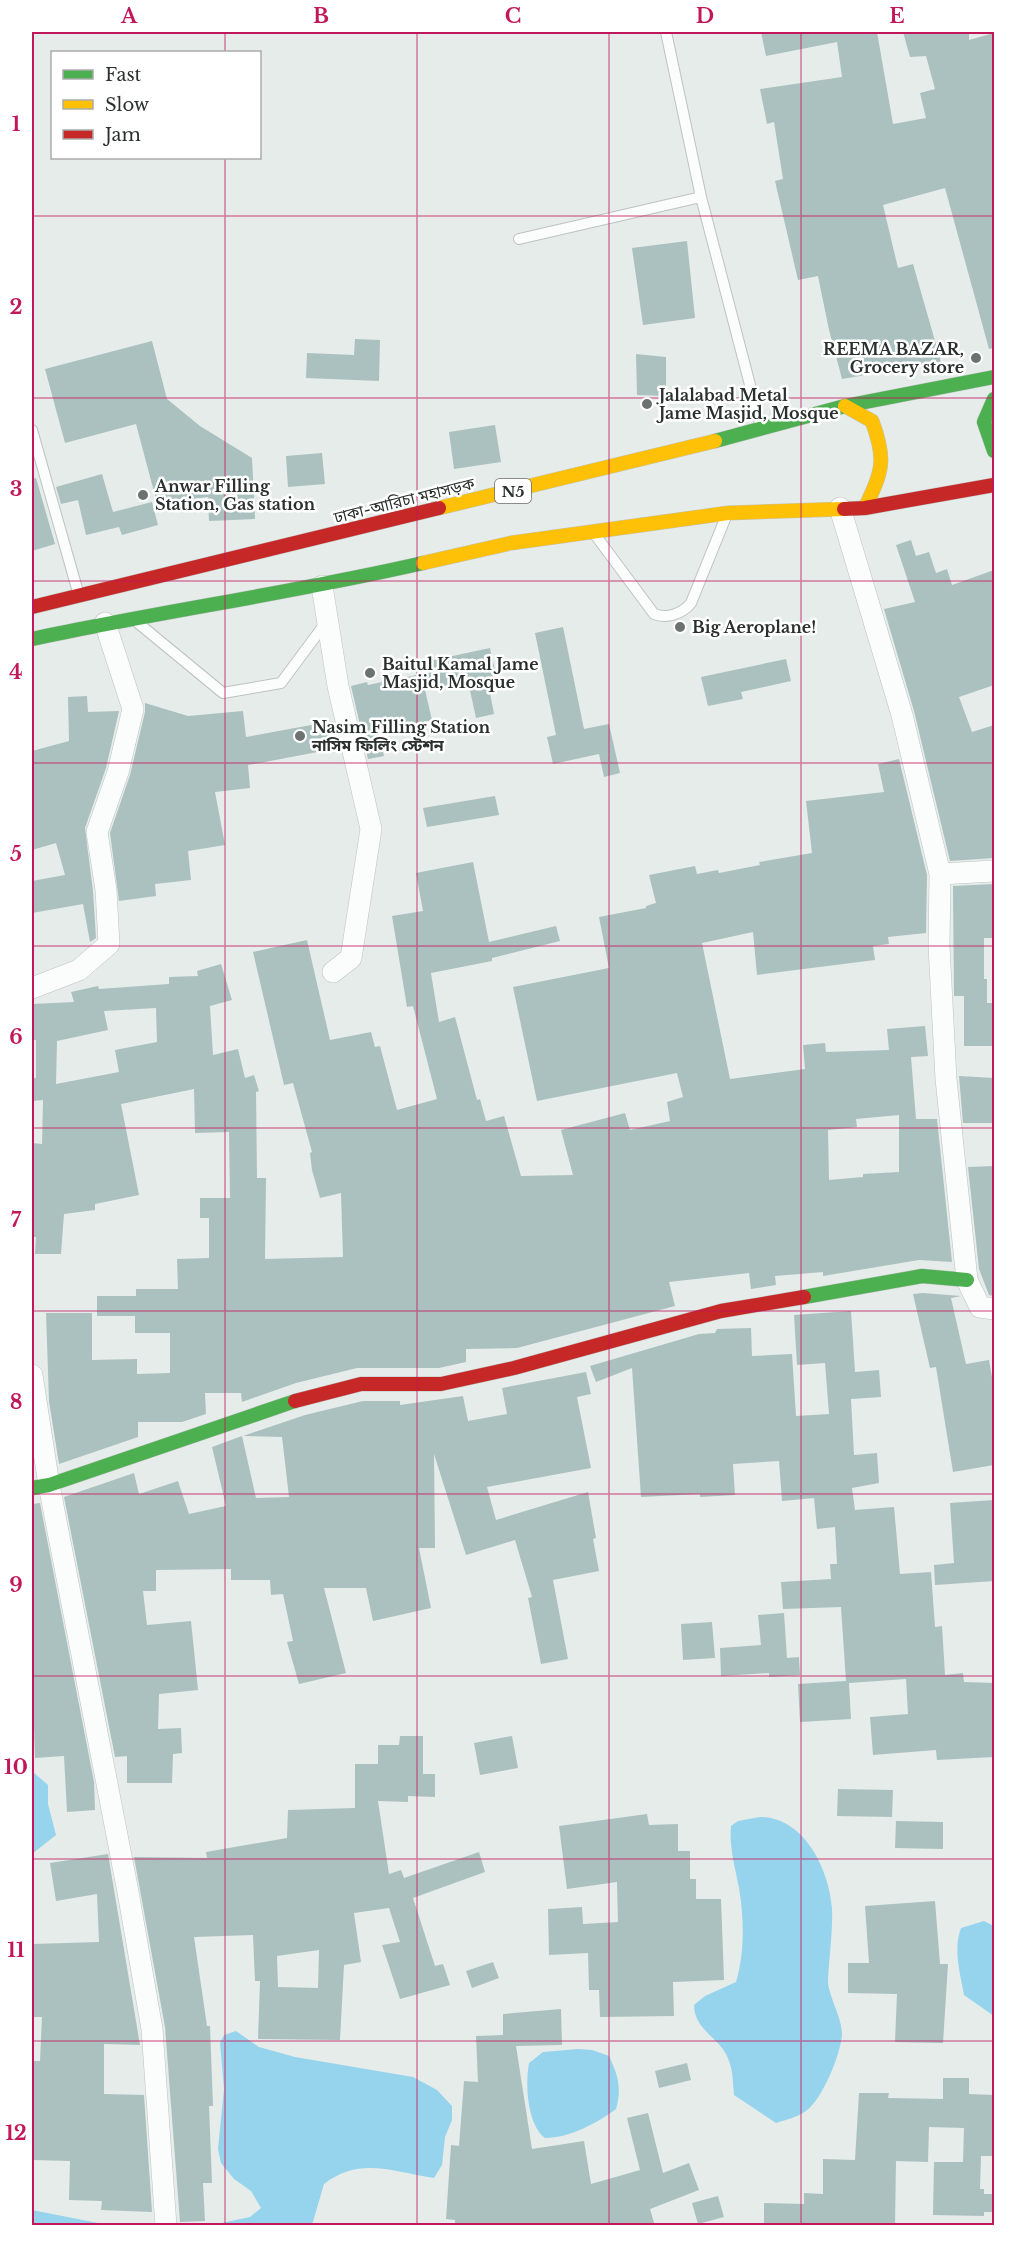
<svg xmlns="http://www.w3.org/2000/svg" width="1026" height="2257" viewBox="0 0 1026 2257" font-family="'Libre Baskerville','Noto Sans Bengali',serif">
<rect width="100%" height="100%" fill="#e6ece9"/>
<!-- water -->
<path fill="#96d4ed" d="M32,1771L48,1785V1804L56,1835L32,1854Z
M760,1817C804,1817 829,1869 832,1908C833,1932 829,1957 828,1981C828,1995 842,2017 842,2034C841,2054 822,2100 806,2111C798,2117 785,2120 776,2123L734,2095C733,2084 733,2071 729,2061C722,2038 694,2031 694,2005L705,1996L736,1982C745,1952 744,1918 739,1888C735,1867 729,1847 731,1826L738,1821Z
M984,1921L994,1926V2016L964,1995C960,1972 953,1950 961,1928Z
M236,2031L259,2047L295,2057L413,2077L437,2090L452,2106V2120L445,2137L442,2165L434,2178C393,2172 360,2156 324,2184L312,2225H212L250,2217L261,2208L251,2191L234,2179L221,2163L218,2149L224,2089L220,2043L224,2035Z
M578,2049L592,2050L609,2056C618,2075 622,2088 616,2109C597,2123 570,2138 545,2138C527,2124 525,2084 529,2063L543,2052Z
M32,2210L108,2225H32Z"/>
<!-- building -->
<path fill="#aac1c0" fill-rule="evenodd" d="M761,32H877L893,124L926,118L920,93L935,89L926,56L910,57L903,32H969V40L994,33V348L989,349L945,188L883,205L898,268L913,264L941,362L842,379L829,330L818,276L798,280L775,181L783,179L774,122L767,124L760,89L842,77L837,42L766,56Z
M687,241L695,318L643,325L632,248Z
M355,339L380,340L379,381L306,378L307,353L354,355Z
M152,341L167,399L200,426L252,458L255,519L209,521L208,497L157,503L136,424L65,443L45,369Z
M636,354L666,357V396L637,395Z
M495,425L501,462L454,469L449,432Z
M322,453L325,484L288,487L286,456Z
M102,474L113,512L152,502L158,525L122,535L119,527L86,535L78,500L61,504L56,487Z
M36,478L55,544L32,551V479Z
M911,540L916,556L929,552L936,573L947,569L952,585L994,570V685L959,697L972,732L994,725V858L950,861L914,711L884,609L915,602L896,545Z
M563,627L584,729L609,724L620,773L604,777L599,754L553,764L547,737L556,735L535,633Z
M490,648L496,675L487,677L494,714L476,718L468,681L425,690L432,720L378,731L384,756L368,759L351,686L367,682L368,685L431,672L429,661Z
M786,659L791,681L741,692L743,699L708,706L701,677Z
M87,696L88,712L119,711L106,768L85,828L93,891L96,938L90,942L83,904L32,913V881L65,875L56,843L32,850V751L69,741L68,697Z
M145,703L188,716L243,711L246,737L333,721L339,748L248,765L250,788L215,792L225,845L188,851L191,880L155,884L156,896L119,901L110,833L130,775L145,712Z
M899,759L927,875L926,933L888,937L889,944L873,946L875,960L757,975L753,932L702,943L730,1079L805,1069L803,1045L825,1043L826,1052L889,1050L887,1029L925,1026L928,1056L911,1057L916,1119H937L952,1262L919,1260L823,1276V1272L775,1276L776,1285L751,1289L749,1273L669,1282L675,1306L517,1348L466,1349V1362L439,1368H357L296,1383L242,1402L241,1393H205L206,1414L182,1422H138V1437L59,1464L49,1401L46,1313H92V1360L137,1359V1374L170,1373V1333H135V1316H97V1296H136V1289H178L177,1259L209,1258V1218H200V1198H230L229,1132L195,1133L194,1089L121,1104L139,1195L95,1204V1210L64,1214L61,1254H35L36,1237H32V1143L42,1144L43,1100L32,1101V1078H36V1040H32V1004L74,1002L71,992L98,986L99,989L169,984V977L198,976L197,971L221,964L232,1000L210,1006L213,1055L238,1049L245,1078L254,1075L259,1091L256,1092L257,1178H266L265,1259L343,1257L341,1193L320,1198L312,1170L310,1153L312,1152L293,1083L284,1085L253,952L307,940L330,1040L371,1032L375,1047L380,1046L397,1110L437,1099L413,1006L407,1007L392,916L423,911L416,873L473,862L489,942L556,926L560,941L492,958V961L431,973L439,1022L455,1017L477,1100L480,1099L486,1121L504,1116L521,1176L573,1175L561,1130L625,1113L630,1130L670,1121L667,1102L683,1097L677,1073L537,1101L513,987L609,968L599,917L646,908V906L656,903L649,875L695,866L697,874L718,870L719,873L760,865L759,862L812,853L806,801L884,792L878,764ZM156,1008L157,1042L115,1050L119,1072L56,1084L57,1041L108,1030L104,1011ZM899,1115V1172L863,1174V1177L829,1180L828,1130L857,1127L856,1119Z
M495,796L499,815L427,827L423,808Z
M994,884V938H984V979H987V1003H994V1046H964V996H954L953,886Z
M959,1076L994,1078V1123H963Z
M994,1166V1296L989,1295L979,1269L968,1167Z
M923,1293L961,1296L951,1298L966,1364L989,1360L994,1389V1465L953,1472L936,1367L930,1368L913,1294Z
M851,1311L855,1372L879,1370L881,1397L851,1399L854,1455L877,1453L879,1483L852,1488L855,1510L894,1507L900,1574L931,1572L935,1627L942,1626L945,1675L963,1673L964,1682L994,1683V1757L937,1760L936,1750L873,1755L870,1717L908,1714L906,1679L849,1683L851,1719L800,1722L798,1684L846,1681L841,1607L783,1609L781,1582L831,1579L830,1564H837L835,1527L817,1529L814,1498L782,1501L779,1461L733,1464L735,1495L700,1497V1494L641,1497L632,1368L596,1382L590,1366L699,1334L715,1333L717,1329L751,1328L752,1356L792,1354L796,1416L829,1414L825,1363L797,1365L794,1315Z
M586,1372L591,1394L577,1397L591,1468L487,1487L496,1520L588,1492L596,1538L593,1539L599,1571L553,1580L568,1659L541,1664L528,1598L532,1597L515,1540L466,1555L434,1454L435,1548H419L431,1608L373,1621L366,1588H324L346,1673L299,1684L287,1642L293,1641L283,1594L271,1595L270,1580H231V1569L156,1570V1591H143L147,1625L191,1621L198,1690L159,1694L158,1729L181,1728L182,1753L173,1754L172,1783H127V1756L115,1757L64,1497L134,1473L139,1494L178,1481L189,1514L226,1506L212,1447L242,1436L256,1498L289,1497L282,1437L243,1436L305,1415L363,1401H400V1405L463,1396L468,1421L507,1414L502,1388Z
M994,1500V1581L935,1585L934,1565L954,1563L950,1503Z
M40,1503L94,1782L95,1810L67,1812L64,1756L35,1758L34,1726L32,1727V1504Z
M784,1613L787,1658L799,1657L800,1675L769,1677V1673L721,1676L720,1648L761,1645L758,1615Z
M712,1622L715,1658L683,1660L681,1624Z
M400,1736H423V1774H435V1797L408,1796V1802L378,1801L389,1874L401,1870L404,1878L479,1852L485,1872L413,1898L435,1966L443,1964L450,1985L400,1999L382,1945L400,1942L389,1908L354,1913L361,1962L344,1965L340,2040L258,2039L260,1981H255L253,1935L194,1937L207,2026H210L213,2106H209L212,2183H203L205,2221L180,2222L165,2027L134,1857L207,1858L206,1852L287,1838L288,1810L355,1808V1764H378V1745H399ZM319,1950L318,1988L278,1987L277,1956Z
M512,1736L518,1768L480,1775L474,1743Z
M838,1789L893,1790L892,1817L837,1816Z
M647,1814L649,1825L678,1824V1851H690V1879H696V1899H721L724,1980L673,1982L674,2016L600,2017L599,1990H589L588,1953L549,1955L548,1909L582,1907L583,1924L618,1922L617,1882L567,1889L559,1826Z
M896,1821L943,1822V1849L895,1848Z
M108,1854L140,2045L104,2044V2094L144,2095L152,2212L101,2210L102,2201L69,2200L70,2161L32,2160V2061H40L42,2017H32V1944L99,1942L97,1894L56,1901L50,1863Z
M935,1901L940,1964H948L943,2043L895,2042L897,1994L848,1993V1963H869L865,1906Z
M493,1962L499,1978L472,1988L466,1971Z
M561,2009L562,2045L516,2046L532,2149L584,2141L591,2184L640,2170L627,2118L648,2113L663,2173L689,2163L699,2190L650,2209L655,2226H455V2220L446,2219L451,2145L459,2146L464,2081L478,2082L476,2036L503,2035V2014Z
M687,2063L691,2080L659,2088L655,2071Z
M943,2078H969V2094L994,2095V2156H981L980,2189H984V2194H994V2212H984V2216L933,2215L934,2162H963L964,2128L929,2127L928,2162L896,2161L895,2226L764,2225V2203L804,2204V2193L823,2194V2159L855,2160L859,2093H889L888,2098L943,2099Z
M718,2196L724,2217L698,2224L692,2203Z"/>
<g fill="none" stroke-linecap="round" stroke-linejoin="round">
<!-- lane casing -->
<g stroke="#bec3c0" stroke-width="12">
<path id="lane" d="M666,32L701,197L761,427
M519,239L701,197
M32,430L78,592
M596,536L654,614C667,619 682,614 691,603L725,519
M138,623L223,693L281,683L327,621"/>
</g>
<!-- street casing -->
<g stroke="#bec3c0" stroke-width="22">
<path id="street" d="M840,508L902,715L940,874L939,946L946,1079L967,1280L980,1307L994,1309
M322,586L338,686L371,829L351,958L333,972
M940,874L994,871
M32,988L79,970L109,944L106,890L97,832L118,772L133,709L105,623
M32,1375L49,1485L128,1892L152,2029L166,2226"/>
</g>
<!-- fast casing -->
<g stroke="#bec3c0" stroke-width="15">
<path id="fast" d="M994,399L984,422L994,451
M715,441L845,406L994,377
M32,639C162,611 293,593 423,563
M804,1297L922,1276L967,1280
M32,1488L49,1485L295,1401"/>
</g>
<!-- slow casing -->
<g stroke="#bec3c0" stroke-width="15">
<path id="slow" d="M845,406L872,421C887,461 882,471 865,508
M439,508L715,441
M423,563L511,543L728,513L844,509"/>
</g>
<!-- jam casing -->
<g stroke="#bec3c0" stroke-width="15">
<path id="jam" d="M844,509L865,508L994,485
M32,607L439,508
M295,1401L361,1384H441L514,1368L721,1311L804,1297"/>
</g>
<!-- lane -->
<use href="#lane" stroke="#fbfcfc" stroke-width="10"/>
<!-- street -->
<use href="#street" stroke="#fbfcfc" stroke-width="21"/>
<!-- fast -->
<use href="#fast" stroke="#4caf50" stroke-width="14"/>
<!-- slow -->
<use href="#slow" stroke="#ffc107" stroke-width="14"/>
<!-- jam -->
<use href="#jam" stroke="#c62828" stroke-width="14"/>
</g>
<!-- grid -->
<path fill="none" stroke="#c2185b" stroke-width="1.5" stroke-opacity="0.55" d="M225,32V52M417,32V2226M609,32V2226M801,32V2226M225,158V2226M32,216H994M32,398H994M32,581H994M32,763H994M32,946H994M32,1128H994M32,1311H994M32,1494H994M32,1676H994M32,1859H994M32,2041H994"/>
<!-- markers -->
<g fill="#6c726f" stroke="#fff" stroke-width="2">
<circle cx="976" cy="358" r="6"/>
<circle cx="647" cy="404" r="6"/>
<circle cx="143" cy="495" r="6"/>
<circle cx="680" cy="627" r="6"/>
<circle cx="370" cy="673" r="6"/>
<circle cx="300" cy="736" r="6"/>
</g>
<g text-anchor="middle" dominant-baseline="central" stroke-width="5" stroke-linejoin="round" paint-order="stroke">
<!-- shield labels -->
<rect fill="#fff" stroke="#6a6e6c" stroke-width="1.5" x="495" y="479" width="36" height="24" rx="4.5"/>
<g font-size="15" font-weight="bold" fill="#2a302d">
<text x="513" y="491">N5</text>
</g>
<!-- poi labels -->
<g font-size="16" font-weight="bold" fill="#2a302d" stroke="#fff" text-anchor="start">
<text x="964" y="349" text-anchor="end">REEMA BAZAR,<tspan x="964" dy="18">Grocery store</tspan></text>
<text x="659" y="395">Jalalabad Metal<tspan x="659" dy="18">Jame Masjid, Mosque</tspan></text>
<text x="155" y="486">Anwar Filling<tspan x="155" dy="18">Station, Gas station</tspan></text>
<text x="692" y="627">Big Aeroplane!</text>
<text x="382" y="664">Baitul Kamal Jame<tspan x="382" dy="18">Masjid, Mosque</tspan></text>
<text x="312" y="727">Nasim Filling Station<tspan x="312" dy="18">নাসিম ফিলিং স্টেশন</tspan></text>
</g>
<!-- street labels -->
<g font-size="16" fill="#2a302d" stroke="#fff">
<text transform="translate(404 500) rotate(-14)">ঢাকা-আরিচা মহাসড়ক</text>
</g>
</g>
<!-- border -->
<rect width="1026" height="2257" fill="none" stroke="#ffffff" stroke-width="66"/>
<!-- legend -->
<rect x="51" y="51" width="210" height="108" fill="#ffffff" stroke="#aaacab" stroke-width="1.5"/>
<rect x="63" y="70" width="30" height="9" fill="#4caf50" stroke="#aaacab" stroke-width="1.5"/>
<text x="105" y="81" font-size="18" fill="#2a302d">Fast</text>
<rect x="63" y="100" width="30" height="9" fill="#ffc107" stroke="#aaacab" stroke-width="1.5"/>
<text x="105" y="111" font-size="18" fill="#2a302d">Slow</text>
<rect x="63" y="130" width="30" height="9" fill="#c62828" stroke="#aaacab" stroke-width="1.5"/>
<text x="105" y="141" font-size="18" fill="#2a302d">Jam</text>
<rect x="33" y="33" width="960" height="2191" fill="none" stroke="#c2185b" stroke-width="2"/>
<g font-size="20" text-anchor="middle" font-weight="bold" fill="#c2185b">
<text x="129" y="23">A</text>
<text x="321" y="23">B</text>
<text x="513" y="23">C</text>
<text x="705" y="23">D</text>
<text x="897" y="23">E</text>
<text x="16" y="131">1</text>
<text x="16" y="314">2</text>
<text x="16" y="496">3</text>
<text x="16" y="679">4</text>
<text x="16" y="861">5</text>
<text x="16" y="1044">6</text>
<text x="16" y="1227">7</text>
<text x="16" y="1409">8</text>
<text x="16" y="1592">9</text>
<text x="16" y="1774">10</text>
<text x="16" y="1957">11</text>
<text x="16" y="2140">12</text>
</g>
</svg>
